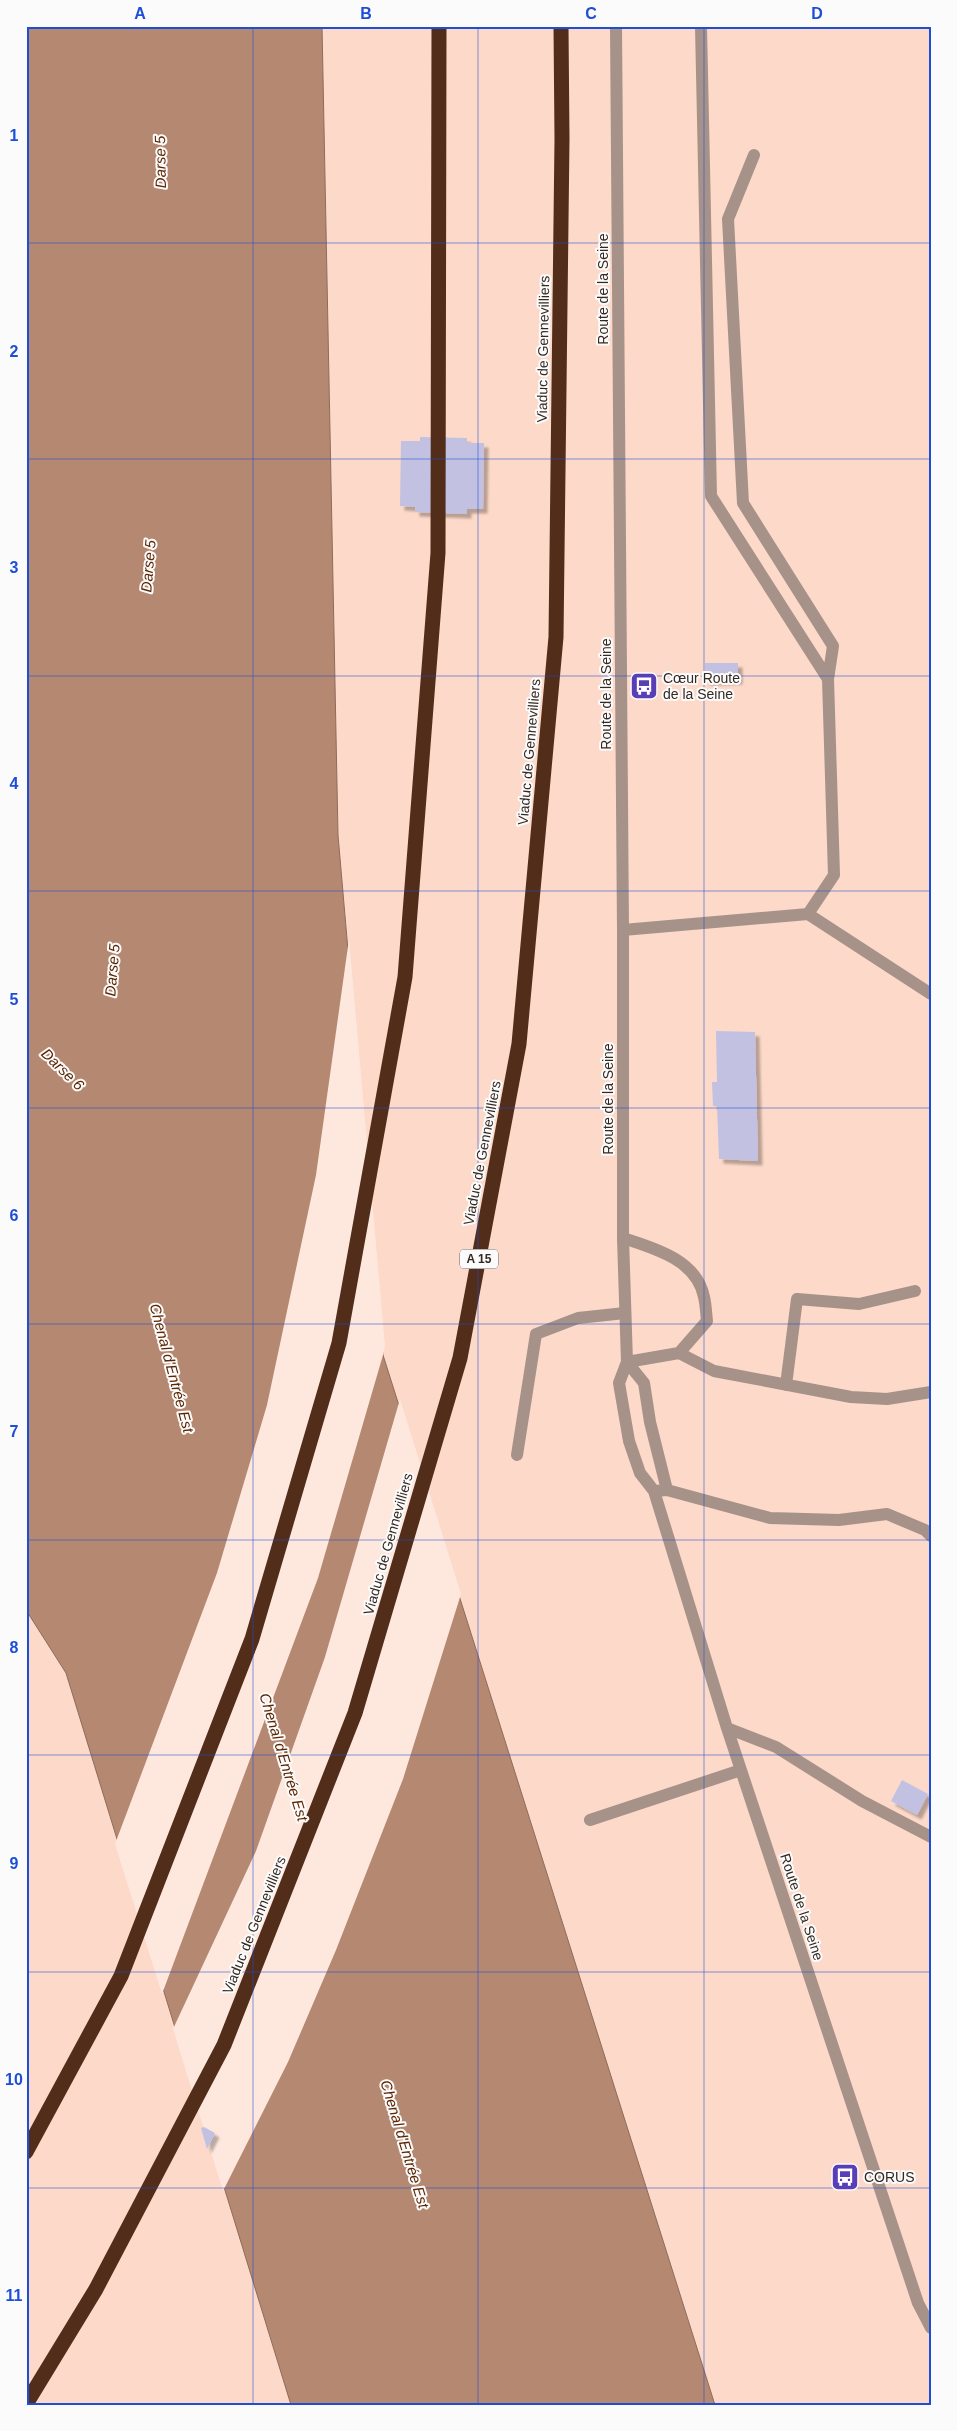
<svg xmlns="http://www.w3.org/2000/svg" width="957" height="2431" viewBox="0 0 957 2431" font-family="Helvetica,sans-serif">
<defs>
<filter id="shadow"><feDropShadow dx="4.5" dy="4.5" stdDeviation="1" flood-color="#0004"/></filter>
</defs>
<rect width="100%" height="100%" fill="#fee8de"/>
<!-- built -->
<path fill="#fcd9c8" d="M322,26H931V2405H715L383,1355L338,835Z
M26,1610L66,1673L291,2405H26Z"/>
<!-- water -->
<path fill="#b58872" stroke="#8f6b5a" d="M26,26H322L338,835L383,1355L715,2405H291L66,1673L26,1610Z"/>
<!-- pier -->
<path fill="#fee8de" d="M349,939L385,1346L383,1355L318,1578L162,1994L115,1844L217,1573L267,1405L316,1175Z
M400,1399L461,1594L403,1779L336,1950L288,2062L223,2191L173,2029L256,1851L325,1657Z"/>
<!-- building -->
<path fill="#c2c1e2" filter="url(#shadow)" d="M420,437L467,438V443H484L483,509H467V514L415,512V507L400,506L401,441H420Z
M705,663H738V680L705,681Z
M716,1031L755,1032L758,1161L719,1159L717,1106H713L712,1082H717Z
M902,1780L928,1794L917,1815L891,1801Z
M204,2127L215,2133L207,2149L201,2128Z"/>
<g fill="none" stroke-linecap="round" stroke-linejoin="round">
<!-- service -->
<path stroke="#a69288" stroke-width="12" d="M701,26L711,496L828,679
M754,155L728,219L743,503L833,646L828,679L834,875L808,914L931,994
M623,930L808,914
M623,1238C654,1248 697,1260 704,1297C706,1305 706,1313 707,1321L679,1353L627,1362
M679,1353L714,1371L851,1397L887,1399L931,1392
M627,1362L619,1383L629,1441L640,1473L654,1491L727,1728L918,2303L931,2328
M627,1362L644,1383L650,1422L667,1490
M786,1385L797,1299L859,1304L915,1291
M517,1455L536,1334L578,1318L625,1313
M654,1491L667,1490L770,1518L839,1520L887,1514L925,1530L931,1536
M727,1728L776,1747L862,1801L931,1837
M590,1820L741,1770"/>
<!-- minor -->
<path stroke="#a69288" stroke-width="12" d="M616,26L623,930V1238L627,1362"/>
<!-- motorway -->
<path stroke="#522d1a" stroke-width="15" d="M26,2152L121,1976L252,1639L339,1343L405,977L438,553L439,26
M26,2404L96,2289L224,2045L355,1713L460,1358L519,1044L556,637L562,139L561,26"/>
</g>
<!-- grid -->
<path fill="none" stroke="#1d4ed8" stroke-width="1" stroke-opacity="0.55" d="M253,26V2405M478,26V2405M704,26V2405M26,243H931M26,459H931M26,676H931M26,891H931M26,1108H931M26,1324H931M26,1540H931M26,1755H931M26,1972H931M26,2188H931"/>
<!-- icons -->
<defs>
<g id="bus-square" transform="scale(1.4375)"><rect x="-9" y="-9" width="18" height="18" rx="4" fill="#583fb7" stroke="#fbfbfb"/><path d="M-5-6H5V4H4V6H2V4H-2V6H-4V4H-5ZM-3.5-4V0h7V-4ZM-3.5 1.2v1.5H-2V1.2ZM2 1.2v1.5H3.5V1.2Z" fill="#fff"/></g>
</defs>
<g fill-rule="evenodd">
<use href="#bus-square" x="644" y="686"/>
<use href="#bus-square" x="845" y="2177"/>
</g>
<g text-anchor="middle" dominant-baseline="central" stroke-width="4" stroke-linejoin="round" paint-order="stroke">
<!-- shield labels -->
<rect fill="#fbfbfb" stroke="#706762" stroke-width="1" x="460" y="1249.5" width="38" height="19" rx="4"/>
<g font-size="12" font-weight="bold" fill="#352821">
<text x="479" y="1259">A 15</text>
</g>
<!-- street labels -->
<g font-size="14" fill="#352821" stroke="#fbfbfb">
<text transform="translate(603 289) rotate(-90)">Route de la Seine</text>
<text transform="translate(543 349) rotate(-89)">Viaduc de Gennevilliers</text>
<text transform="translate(606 694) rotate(-90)">Route de la Seine</text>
<text transform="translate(529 752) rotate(-85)">Viaduc de Gennevilliers</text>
<text transform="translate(608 1099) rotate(-90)">Route de la Seine</text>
<text transform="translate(482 1153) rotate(-79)">Viaduc de Gennevilliers</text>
<text transform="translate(388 1544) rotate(-74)">Viaduc de Gennevilliers</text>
<text transform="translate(802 1907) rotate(72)">Route de la Seine</text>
<text transform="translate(254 1925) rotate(-68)">Viaduc de Gennevilliers</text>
</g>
<!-- poi labels -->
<g font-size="14" fill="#352821" stroke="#fbfbfb" text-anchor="start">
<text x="663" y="678">Cœur Route<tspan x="663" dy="16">de la Seine</tspan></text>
<text x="864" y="2177">CORUS</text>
</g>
<!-- water labels -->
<g font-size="15" font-style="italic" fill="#5d2501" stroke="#fbfbfb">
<text transform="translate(160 162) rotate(-91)">Darse 5</text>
<text transform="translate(148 566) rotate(-85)">Darse 5</text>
<text transform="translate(112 970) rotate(-85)">Darse 5</text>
<text transform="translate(63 1069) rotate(44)">Darse 6</text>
<text transform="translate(172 1368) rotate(75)">Chenal d'Entrée Est</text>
<text transform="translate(284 1757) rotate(73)">Chenal d'Entrée Est</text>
<text transform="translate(405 2144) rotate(73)">Chenal d'Entrée Est</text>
</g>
</g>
<!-- border -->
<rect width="957" height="2431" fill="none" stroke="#fbfbfb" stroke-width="55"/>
<rect x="28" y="28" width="902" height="2376" fill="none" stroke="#1d4ed8" stroke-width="2"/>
<g font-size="16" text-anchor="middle" font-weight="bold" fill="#1d4ed8">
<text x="140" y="19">A</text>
<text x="366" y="19">B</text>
<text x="591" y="19">C</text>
<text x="817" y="19">D</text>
<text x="14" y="141">1</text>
<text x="14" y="357">2</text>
<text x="14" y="573">3</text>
<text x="14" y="789">4</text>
<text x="14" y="1005">5</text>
<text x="14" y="1221">6</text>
<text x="14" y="1437">7</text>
<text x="14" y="1653">8</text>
<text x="14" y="1869">9</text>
<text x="14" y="2085">10</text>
<text x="14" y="2301">11</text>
</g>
</svg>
